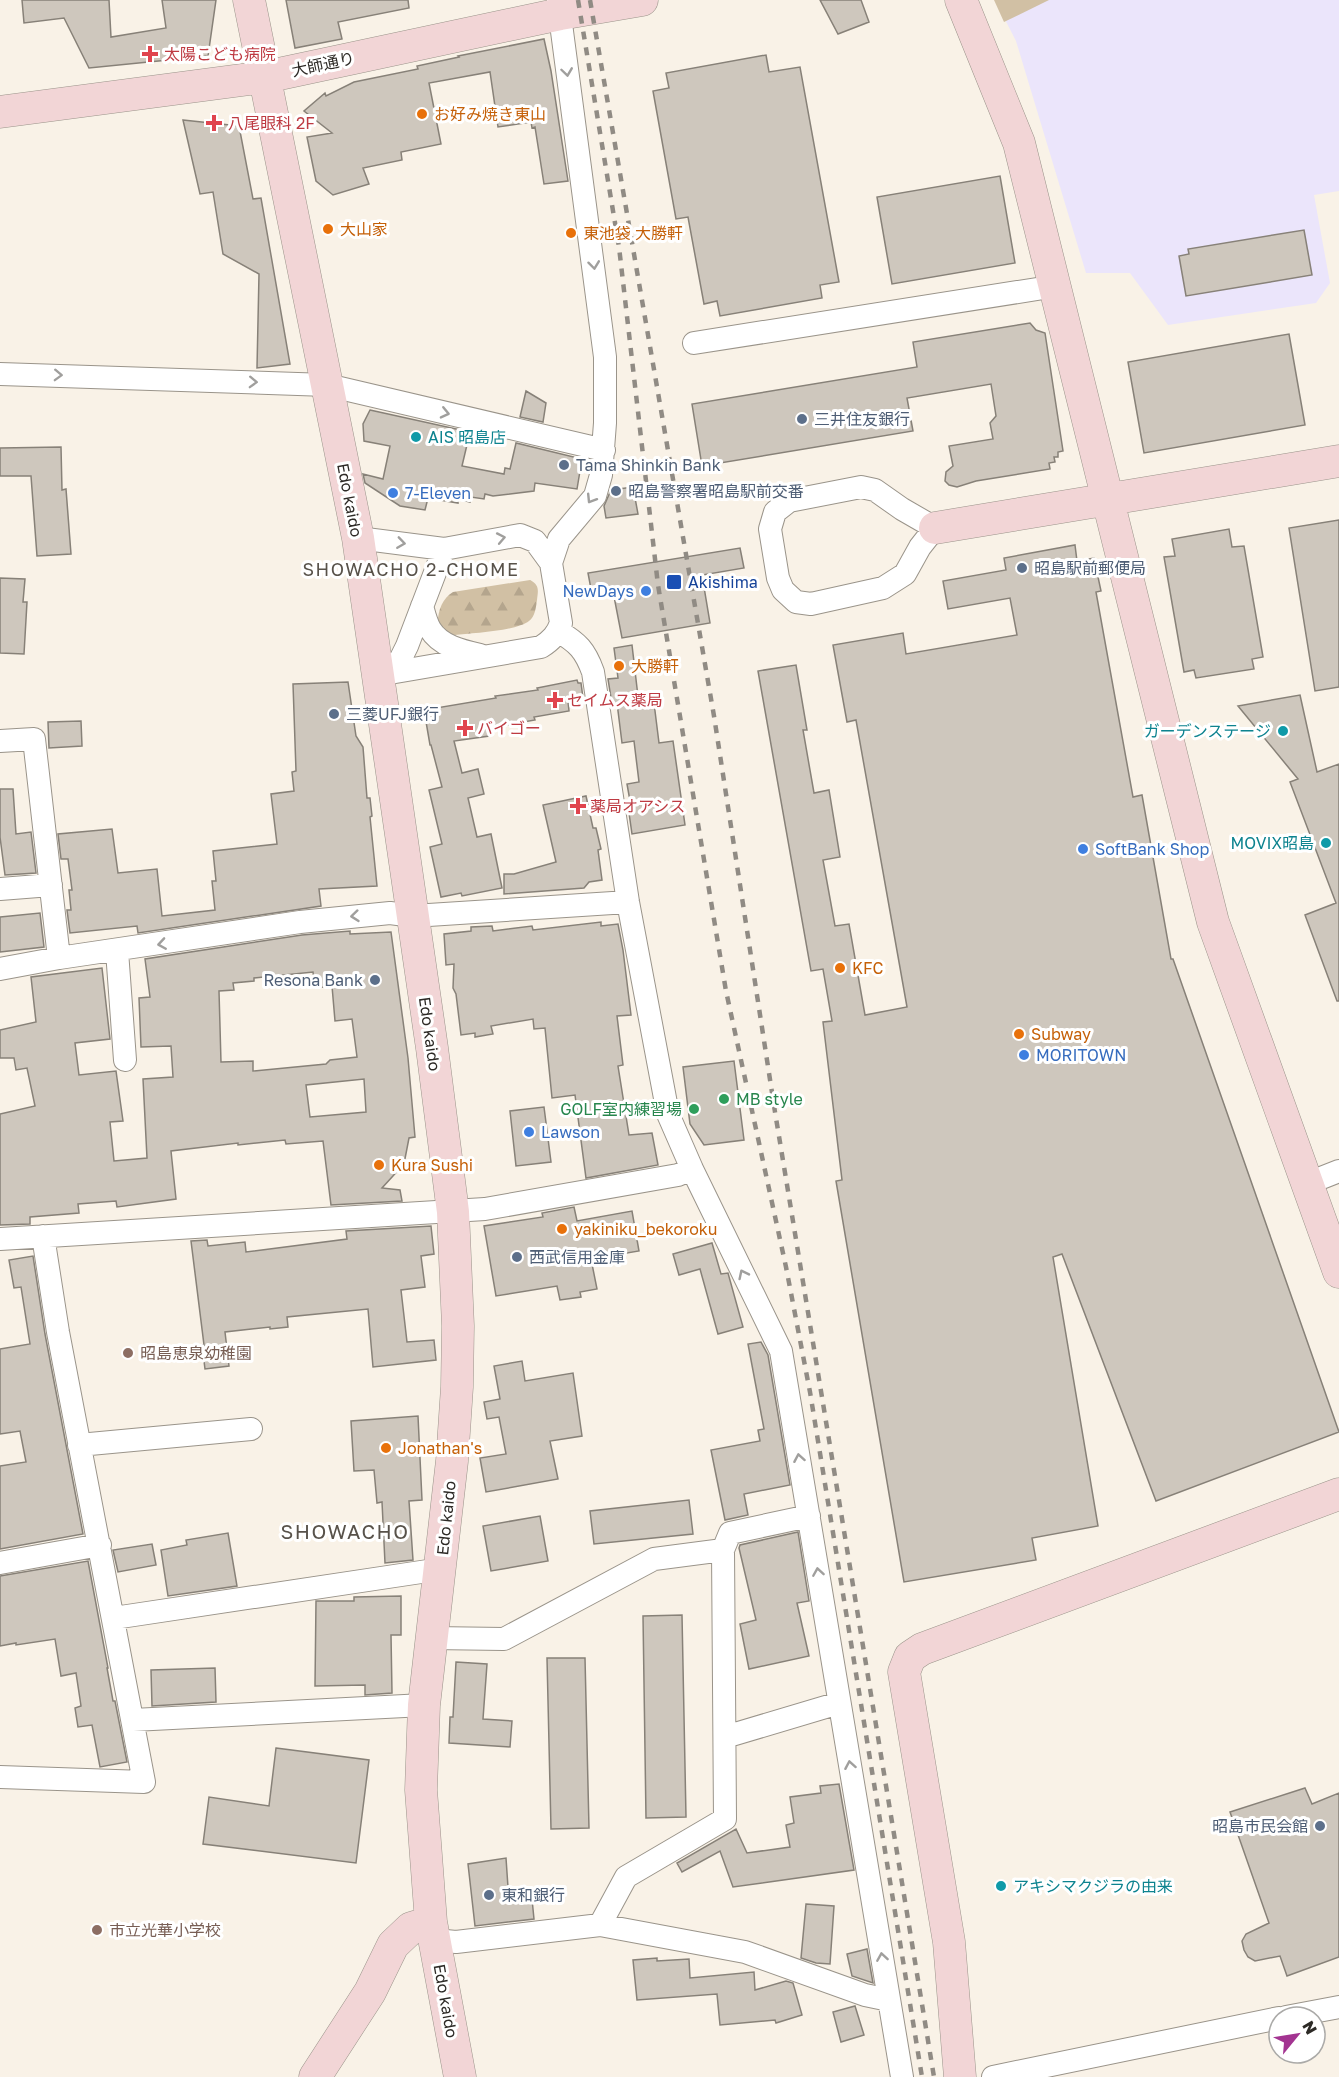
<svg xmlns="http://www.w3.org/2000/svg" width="1339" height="2077" viewBox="0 0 1339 2077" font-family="'Golos Text','Noto Sans JP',sans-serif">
<defs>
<pattern id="forest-firs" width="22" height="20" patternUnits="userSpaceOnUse" patternTransform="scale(1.5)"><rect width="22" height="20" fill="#d1c0a4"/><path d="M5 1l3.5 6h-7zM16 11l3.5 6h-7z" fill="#b4a58d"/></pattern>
</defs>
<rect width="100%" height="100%" fill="#f9f2e7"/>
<!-- industrial -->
<path fill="#ebe5fb" d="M995,0H1339V191L1314,195L1330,283L1316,303L1168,325L1130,273H1086L1016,41Z"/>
<!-- forest -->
<path fill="url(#forest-firs)" d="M530,580C540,585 538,591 537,600C536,607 535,617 529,621C517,631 471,633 455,635L445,633L438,625C437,613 442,598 453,592Z"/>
<!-- green -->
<path fill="#d1c0a4" d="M994,0H1049L1004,22Z"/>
<!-- building -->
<path fill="#cec7bd" stroke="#878178" stroke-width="1.5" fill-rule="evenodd" d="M22,0H109L111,37L166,28L162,0H216L208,56L89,68L64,18L24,23Z
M286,0H408L409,8L338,22L342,39L295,48Z
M820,0H861L869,22L838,34Z
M544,39L551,71L568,181L544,184L535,127L532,128L531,122L498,127L490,72L429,83L441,144L401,152L402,160L363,168L369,184L333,195L316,181L307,137L332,133L304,111L325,93L326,96L354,82L418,69L417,66L459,57L458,56Z
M766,55L769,72L800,67L839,282L820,285L822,298L720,316L717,301L704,304L688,217L676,219L653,91L669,88L666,73Z
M183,120L239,126L253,199L261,198L290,364L257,368L259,274L223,254L213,192L200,194Z
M1000,176L1015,263L892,284L877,197Z
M1304,230L1312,275L1186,296L1179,256L1189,254L1188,249Z
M1030,323L1036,330L1045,333L1063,451L1058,452V457H1054L1055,462L1049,463L1050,469L976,481L957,487L949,485L945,481L946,472L953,466L949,446L993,439L990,423L996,416L991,384L907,398L913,431L702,466L692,404L917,367L913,342Z
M1289,334L1305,425L1144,453L1128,362Z
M526,391L546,403L543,422L520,417Z
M370,410L470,432L462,466L504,474L505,468L510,469L516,443L582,459L577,489L535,483L534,491L493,496L485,494L484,499L471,497L470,502L458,499V503L428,498L425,510L400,506L365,483L363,474L383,479L390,446L364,441L363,424Z
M61,447L62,490L66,489L71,554L37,556L31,476H0V448Z
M633,487L638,514L606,518L604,506L611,490Z
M1339,520V687L1315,691L1289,528Z
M1229,529L1232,547L1244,546L1263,657L1252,659L1254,669L1196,678L1194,670L1184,672L1164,557L1175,556L1172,539Z
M1075,545L1077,561L1094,558L1101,591L1096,592L1133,797L1142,795L1171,959H1173L1339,1432L1156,1501L1062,1254L1053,1257L1098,1526L1032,1538L1036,1560L904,1582L836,1181L842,1180L823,1022L832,1021L823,969L811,971L758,671L796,665L807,730H803L814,793L829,790L840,857L823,860L835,926L849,924L865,1015L907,1007L856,720L847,722L833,645L903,633L906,654L1017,635L1010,598L948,609L943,581L1006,570L1004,558Z
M740,548L744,568L702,575L710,623L622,638L612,586L591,589L588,573Z
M0,578L25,579L23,602H27L24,654L0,653Z
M632,645L639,705L654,703L659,743L673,741L685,825L632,834L629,813L632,812L627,784L639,782L634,741L622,743L617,703L612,704L608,679L618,678L614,648Z
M577,680L578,683H581L583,698L568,701L569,711L534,717L535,720L496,727V729L488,730L489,736L454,741L462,773L478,769L484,794L468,798L477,837L491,834L502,888L462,896L461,893L441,897L430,847L442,844L429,790L442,787L431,745H430L424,710L496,698L495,696L538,690L537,688Z
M348,682L356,736L363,747L367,798H370L372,816L370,817L377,886L319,889L321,906L138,933L137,926L70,933L67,910H71L69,890H72L68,859H61L58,834L112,829L118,873L157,869L162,916L215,910L212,881H216L213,851L277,844L271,794L294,791L292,772L296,771L293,684Z
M1300,695L1317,772L1339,764V1001H1337L1305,915L1336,903L1290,782L1298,779L1238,706Z
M81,721L82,746L49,748L48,722Z
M0,789H13L16,834L31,832L36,873L5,875L0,837Z
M586,796L593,828H596L601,849L598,850L602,880L589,882L584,888L504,894V874H514L556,862L543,805Z
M40,913L44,947L0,952V917Z
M601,922V926L618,924L623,950L631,1015L617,1016L623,1065L618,1066L629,1135L652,1133L658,1165L586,1178L575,1095L552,1098L545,1028L534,1029L533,1019L491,1026L493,1034L475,1037V1033L461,1035L456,994L453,988L454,964L446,965L444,934L471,931V927L492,926L493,931L532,926L533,930Z
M350,931V934L391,932L408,1058L415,1137L409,1138L404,1164L382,1188L400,1190L402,1201L331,1205L323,1141L286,1144L285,1140L238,1145V1143L171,1151L176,1199L117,1207L116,1201L78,1204L79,1213L30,1217V1224L0,1225V1114L35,1106L27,1068L16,1070L14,1058H0V1030L36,1022L31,977L102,968L110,1039L75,1043L79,1075L116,1071L123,1121L110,1122L114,1161L147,1158L143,1079L173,1077L171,1046L141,1047L139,998L150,997L145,959L302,935ZM313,972L315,988L332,986L335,1021L352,1019L357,1057L330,1060L326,1064L253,1071V1061L221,1062L219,991L234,990L233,983L254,981V978ZM364,1079L366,1112L310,1117L306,1085Z
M734,1061L744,1140L704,1145L690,1124L683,1067Z
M544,1107L551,1162L516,1166L510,1111Z
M574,1207L577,1221L632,1211L639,1251L591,1259L597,1289L580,1292L581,1297L560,1300L557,1286L496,1296L484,1226L543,1217L542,1213Z
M431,1226L434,1254L421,1256L425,1287L401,1290L407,1342L434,1340L436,1360L373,1367L368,1309L287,1317L288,1327L270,1329V1327L225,1332L229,1366L205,1369L202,1345H204L191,1241L207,1240L208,1246L245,1242L246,1252L347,1239L346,1231Z
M712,1243L721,1274L728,1273L743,1327L718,1334L700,1269L679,1275L673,1254Z
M33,1256L45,1334L83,1534L0,1549V1466L26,1462L20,1431L0,1434V1349L30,1344L21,1287L14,1288L9,1260Z
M761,1342L768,1355L790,1485L744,1494L748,1515L725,1520L711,1450L760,1441L758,1430L764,1429L748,1344Z
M522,1361L525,1381L573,1373L582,1436L550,1441L558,1479L486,1492L480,1458L506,1454L499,1417L487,1419L484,1402L500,1399L494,1366Z
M418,1416L422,1500L409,1501L413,1560L385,1563L382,1502L377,1503L374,1470L354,1471L351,1421Z
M689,1500L693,1534L594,1544L590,1511Z
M540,1516L548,1561L491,1571L483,1526Z
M798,1532L809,1601L797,1603L809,1656L749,1669L740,1624L756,1620L739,1548L740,1545Z
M228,1533L237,1586L168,1596L161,1550L187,1545L186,1540Z
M152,1544L156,1565L118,1572L113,1550Z
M88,1561L108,1668H107L113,1701H115L127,1762L100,1767L92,1725L78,1727L75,1708L81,1706L76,1673L61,1676L55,1639L16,1645V1643L0,1646V1576Z
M401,1596V1635H391L392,1693L365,1695V1685L315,1686L316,1601H354V1597Z
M682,1615L686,1817L646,1818L643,1616Z
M547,1658H585L589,1828L551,1829Z
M456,1662L487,1664L483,1719L512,1721L510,1747L449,1743L450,1717H453Z
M215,1668L216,1702L152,1706L151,1670Z
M276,1748L369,1760L356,1863L203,1844L209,1797L269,1806Z
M839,1784L854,1870L733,1887L720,1851L682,1872L677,1863L736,1829L747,1853L790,1847L786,1825L794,1823L790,1797L821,1793L820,1786Z
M1305,1788L1312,1804L1339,1793V1957L1287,1976L1280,1956L1255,1961L1248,1957L1244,1950L1242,1941L1246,1934L1269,1923L1230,1812Z
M506,1858L509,1902L532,1899L534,1919L475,1926L468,1864Z
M806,1904L834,1906L830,1964L816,1963L801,1958Z
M867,1949L873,1983L852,1976L847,1954Z
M657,1958V1961L689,1959L690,1978L754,1972L755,1990L786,1981L793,1983L802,2015L776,2023L775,2020L720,2025L717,1994L637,2000L633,1960Z
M855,2006L864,2035L841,2042L833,2012Z"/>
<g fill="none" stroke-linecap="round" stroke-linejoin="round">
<!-- street casing -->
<g stroke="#9a948a" stroke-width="24">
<path id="street" d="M694,343L1056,286
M0,374L327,385L604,450
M861,487L875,490L902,509L935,528L920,547L905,574L883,588L811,604L796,602L783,590L778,578L770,529L775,512L789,501Z
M358,538L444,549L520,535L535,541L551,563L561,623C557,634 552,640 541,647L378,675
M551,563L559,539L595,496L601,475L605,423V357L558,1
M422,606C424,613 426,622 430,629C440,646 462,651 480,655
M558,631C578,643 585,650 593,672L628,902L668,1114L692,1169L781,1351L902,2077
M380,674L400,660L407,646L444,549
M0,741L34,739L59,958
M0,889L51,885
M117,951L125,1060
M0,969L59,958L300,922L390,913L413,916L628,902
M1306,1184L1339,1171
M0,1239L485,1209L678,1175L692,1169
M79,1445L251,1429
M0,1563L100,1545
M114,1618L441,1569
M432,1638L504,1639L654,1559L723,1550L730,1533L809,1516
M133,1720L424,1705
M725,1737L839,1703
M0,1777L144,1782L58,1332L43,1236
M600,1925L626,1877L725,1819L723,1550
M435,1940L456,1942L600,1925L745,1952L865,1995L889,2000
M1286,2017L1339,2007
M993,2077L1279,2018"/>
</g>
<!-- secondary casing -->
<g stroke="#9a948a" stroke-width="33">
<path id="secondary" d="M249,0L358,538L432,1048L453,1212L458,1326L457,1387L452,1461L424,1705L421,1790L431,1922L460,2077
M961,0L1019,143L1213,922L1339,1272
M0,112L265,77L560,14L642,0
M935,528L1339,461
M315,2077L370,1992L393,1945L411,1928L431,1922
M960,2077L949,1942L904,1672L910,1657L922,1649L1339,1494"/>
</g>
<!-- street -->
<use href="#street" stroke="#fff" stroke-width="22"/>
<!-- secondary -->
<use href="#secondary" stroke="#f2d5d6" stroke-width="32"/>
<!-- rail -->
<path stroke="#908b84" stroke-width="4.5" stroke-dasharray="8 8" stroke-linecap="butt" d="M578,0L619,247L658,585L726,991L786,1267L810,1392L922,2077
M590,0L714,716L775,1112L934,2077"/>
</g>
<!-- one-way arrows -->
<defs><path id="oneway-chevron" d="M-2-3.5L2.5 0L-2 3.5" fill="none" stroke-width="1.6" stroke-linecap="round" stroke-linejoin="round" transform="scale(1.5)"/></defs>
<g stroke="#a09f9d">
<use href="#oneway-chevron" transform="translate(567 72) rotate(82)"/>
<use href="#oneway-chevron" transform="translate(594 265) rotate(83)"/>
<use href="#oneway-chevron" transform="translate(58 375) rotate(2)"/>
<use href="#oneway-chevron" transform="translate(253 382) rotate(2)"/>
<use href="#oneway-chevron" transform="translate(445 413) rotate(13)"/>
<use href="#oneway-chevron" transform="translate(591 499) rotate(122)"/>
<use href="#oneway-chevron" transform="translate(501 538) rotate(-11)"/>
<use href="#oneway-chevron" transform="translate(401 543) rotate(8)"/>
<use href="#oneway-chevron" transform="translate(355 916) rotate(174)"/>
<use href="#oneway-chevron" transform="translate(162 944) rotate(171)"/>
<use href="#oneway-chevron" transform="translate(743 1274) rotate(-116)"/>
<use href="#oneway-chevron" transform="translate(799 1458) rotate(-100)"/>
<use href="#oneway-chevron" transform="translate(818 1572) rotate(-99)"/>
<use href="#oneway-chevron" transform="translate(850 1765) rotate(-100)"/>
<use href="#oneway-chevron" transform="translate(882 1957) rotate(-99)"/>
</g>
<!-- markers -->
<g fill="#e0444e" stroke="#fff" stroke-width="2">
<path d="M147 45h6v6h6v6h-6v6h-6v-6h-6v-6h6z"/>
<path d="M211 114h6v6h6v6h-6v6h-6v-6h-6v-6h6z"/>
<path d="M552 691h6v6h6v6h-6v6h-6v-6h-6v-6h6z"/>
<path d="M462 719h6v6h6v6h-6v6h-6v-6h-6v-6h6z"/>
<path d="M575 797h6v6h6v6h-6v6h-6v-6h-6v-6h6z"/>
</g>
<g fill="#e8710a" stroke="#fff" stroke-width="2">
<circle cx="422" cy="114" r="6"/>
<circle cx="328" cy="229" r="6"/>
<circle cx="571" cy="233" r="6"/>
<circle cx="619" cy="666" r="6"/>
<circle cx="840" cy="968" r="6"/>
<circle cx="1019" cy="1034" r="6"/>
<circle cx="379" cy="1165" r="6"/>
<circle cx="562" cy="1229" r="6"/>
<circle cx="386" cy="1448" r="6"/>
</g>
<g fill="#5c6f8a" stroke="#fff" stroke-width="2">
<circle cx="802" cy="419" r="6"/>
<circle cx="564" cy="465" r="6"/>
<circle cx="616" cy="491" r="6"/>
<circle cx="1022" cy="568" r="6"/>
<circle cx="334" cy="714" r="6"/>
<circle cx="375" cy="980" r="6"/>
<circle cx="517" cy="1257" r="6"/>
<circle cx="1320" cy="1826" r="6"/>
<circle cx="489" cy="1895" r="6"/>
</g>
<g fill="#0f9aa8" stroke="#fff" stroke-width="2">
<circle cx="416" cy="437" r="6"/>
<circle cx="1283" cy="731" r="6"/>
<circle cx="1326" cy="843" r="6"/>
<circle cx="1001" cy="1886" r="6"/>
</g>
<g fill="#3f7fe0" stroke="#fff" stroke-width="2">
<circle cx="393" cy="493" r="6"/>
<circle cx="646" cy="591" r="6"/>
<circle cx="1083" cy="849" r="6"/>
<circle cx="1024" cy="1055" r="6"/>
<circle cx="529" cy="1132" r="6"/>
</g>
<rect fill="#1a4fb4" stroke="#fff" stroke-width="2" x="666" y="574" width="16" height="16" rx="3"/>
<g fill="#2e9e5b" stroke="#fff" stroke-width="2">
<circle cx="724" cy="1099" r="6"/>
<circle cx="694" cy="1109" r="6"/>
</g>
<g fill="#8d6e63" stroke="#fff" stroke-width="2">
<circle cx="128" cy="1353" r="6"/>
<circle cx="97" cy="1930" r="6"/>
</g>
<g text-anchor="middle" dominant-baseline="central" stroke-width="6" stroke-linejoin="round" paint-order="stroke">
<!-- health labels -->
<g font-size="16" fill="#be3a42" stroke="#fff" text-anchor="start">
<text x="164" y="54">太陽こども病院</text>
<text x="228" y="123">八尾眼科 2F</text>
<text x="567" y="700">セイムス薬局</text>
<text x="477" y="728">バイゴー</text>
<text x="590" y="806">薬局オアシス</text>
</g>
<!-- street labels -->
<g font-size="16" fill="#2d2a26" stroke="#fff">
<text transform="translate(323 64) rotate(-12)">大師通り</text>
<text transform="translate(350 500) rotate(79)">Edo kaido</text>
<text transform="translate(430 1034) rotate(82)">Edo kaido</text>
<text transform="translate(446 1518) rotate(-84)">Edo kaido</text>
<text transform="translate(446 2001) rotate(80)">Edo kaido</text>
</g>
<!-- food labels -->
<g font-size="16" fill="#c56008" stroke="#fff" text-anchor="start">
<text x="434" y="114">お好み焼き東山</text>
<text x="340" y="229">大山家</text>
<text x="583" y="233">東池袋 大勝軒</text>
<text x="631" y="666">大勝軒</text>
<text x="852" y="968">KFC</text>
<text x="1031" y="1034">Subway</text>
<text x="391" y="1165">Kura Sushi</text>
<text x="574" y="1229">yakiniku_bekoroku</text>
<text x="398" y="1448">Jonathan's</text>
</g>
<!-- service labels -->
<g font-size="16" fill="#4e5e75" stroke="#fff" text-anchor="start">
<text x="814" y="419">三井住友銀行</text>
<text x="576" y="465">Tama Shinkin Bank</text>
<text x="628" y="491">昭島警察署昭島駅前交番</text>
<text x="1034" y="568">昭島駅前郵便局</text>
<text x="346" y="714">三菱UFJ銀行</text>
<text x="363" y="980" text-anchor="end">Resona Bank</text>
<text x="529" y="1257">西武信用金庫</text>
<text x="1308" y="1826" text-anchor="end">昭島市民会館</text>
<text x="501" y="1895">東和銀行</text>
</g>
<!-- culture labels -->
<g font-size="16" fill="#0d838f" stroke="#fff" text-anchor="start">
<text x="428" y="437">AIS 昭島店</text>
<text x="1271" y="731" text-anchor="end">ガーデンステージ</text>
<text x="1314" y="843" text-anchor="end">MOVIX昭島</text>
<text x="1013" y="1886">アキシマクジラの由来</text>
</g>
<!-- shop labels -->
<g font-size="16" fill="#366cbe" stroke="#fff" text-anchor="start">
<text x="405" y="493">7-Eleven</text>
<text x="634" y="591" text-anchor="end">NewDays</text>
<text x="1095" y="849">SoftBank Shop</text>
<text x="1036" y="1055">MORITOWN</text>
<text x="541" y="1132">Lawson</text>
</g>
<!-- transit labels -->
<g font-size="16" fill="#164399" stroke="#fff" text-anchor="start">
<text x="688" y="582">Akishima</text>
</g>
<!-- leisure labels -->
<g font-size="16" fill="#27864d" stroke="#fff" text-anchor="start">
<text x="736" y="1099">MB style</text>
<text x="682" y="1109" text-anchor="end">GOLF室内練習場</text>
</g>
<!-- education labels -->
<g font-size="16" fill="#785e54" stroke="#fff" text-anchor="start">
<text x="140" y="1353">昭島恵泉幼稚園</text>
<text x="109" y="1930">市立光華小学校</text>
</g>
<!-- neighbourhood labels -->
<g font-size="18" letter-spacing="1.5" fill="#58524a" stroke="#fff">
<text x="411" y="569">SHOWACHO 2-CHOME</text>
</g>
<!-- quarter labels -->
<g font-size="20" letter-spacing="1.5" fill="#58524a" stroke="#fff">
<text x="345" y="1531">SHOWACHO</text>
</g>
</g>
<!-- north arrow -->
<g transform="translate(1297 2035) rotate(60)"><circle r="28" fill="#ffffff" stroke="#abaaa8" stroke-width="1.5"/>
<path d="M0-4.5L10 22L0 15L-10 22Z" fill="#a33491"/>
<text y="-9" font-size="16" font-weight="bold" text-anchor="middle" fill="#2d2a26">N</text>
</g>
</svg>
